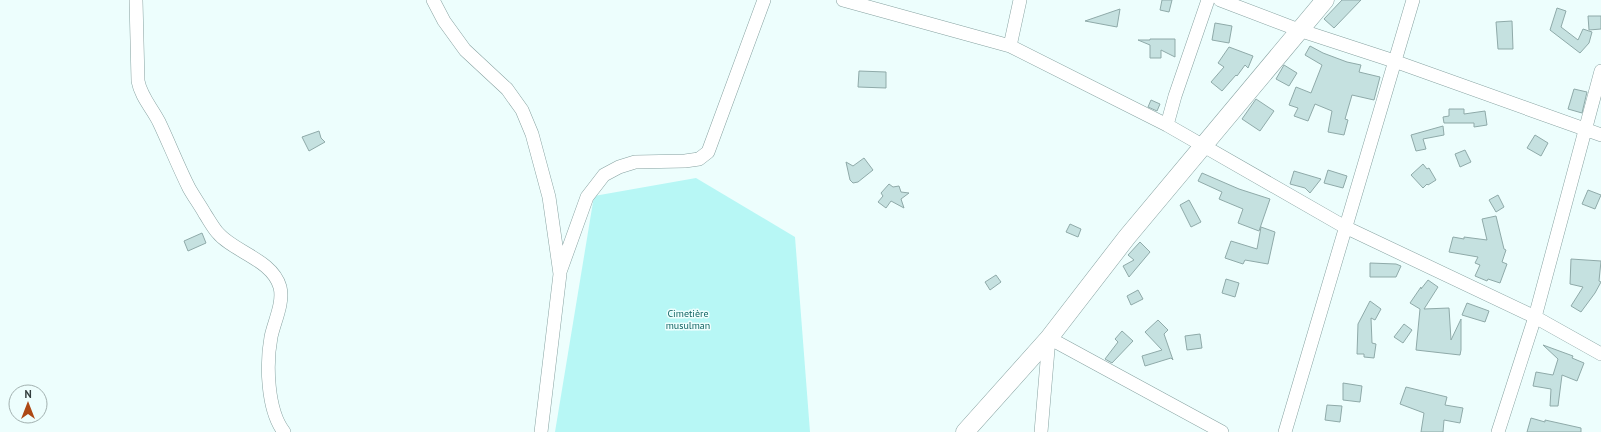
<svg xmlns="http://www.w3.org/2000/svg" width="1601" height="432" viewBox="0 0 1601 432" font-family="'PT Sans',sans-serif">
<rect width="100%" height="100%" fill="#edfefd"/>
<!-- green -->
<path fill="#b7f7f5" d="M696,178L795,237L810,432H555L594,196Z"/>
<!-- building -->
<path fill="#c5e1e0" stroke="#8faaa9" d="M1162,0H1172L1169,12L1160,10Z
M1342,0H1361L1334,28L1324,19Z
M1557,8L1566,11L1561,27L1578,40L1583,29L1592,32L1589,43L1580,53L1550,30Z
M1120,9L1117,27L1085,21Z
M1588,16H1601V29L1589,30Z
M1512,21L1513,49H1498L1496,22Z
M1215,23L1232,26L1229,43L1212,40Z
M1150,39H1175V57L1161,50V58H1150V45L1138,40H1150Z
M1310,46L1323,53L1347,62L1361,65L1359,72L1380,77L1374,100L1352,95L1345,119L1348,120L1344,135L1328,132L1332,111L1315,104L1308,121L1294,116L1298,108L1289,105L1296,87L1311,93L1322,65L1305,55Z
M1229,47L1253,56L1248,68L1245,65L1237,76L1236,75L1222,91L1211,82L1224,67L1218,63Z
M1284,65L1297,73L1289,86L1276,79Z
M859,71L886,72V88L858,87Z
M1574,89L1587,92L1582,113L1568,109Z
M1256,99L1274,111L1260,131L1242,119Z
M1151,100L1160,104L1157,111L1148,107Z
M1449,109H1464V114L1485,111L1487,125L1474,127V123H1444L1443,117L1449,116Z
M1443,126L1444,135L1423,139L1426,149L1416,151L1411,135Z
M319,131L321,138L325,142L309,151L302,137Z
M1535,135L1548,143L1541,156L1527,148Z
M1465,150L1471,162L1460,167L1455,154Z
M864,158L873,170L858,182L853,183L850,180L846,162L853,166Z
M1423,164L1427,169L1429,168L1436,180L1428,185L1427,184L1423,188L1411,175Z
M1328,170L1347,176L1343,188L1324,183Z
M1294,171L1321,179L1310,193L1305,188L1290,184Z
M1202,173L1239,189L1270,199L1259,231L1238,223L1243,209L1219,199L1222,192L1198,181Z
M889,184L893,187L899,186L901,192L909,193L901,199L904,208L891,201L886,208L878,202L883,196L881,193Z
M1588,190L1601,195L1595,209L1582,204Z
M1498,195L1504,207L1496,212L1489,200Z
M1189,200L1201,222L1191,227L1180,205Z
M1496,216L1504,249L1506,250L1502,262L1507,264L1500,283L1488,279L1487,281L1475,276L1480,265L1475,263L1478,257L1449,252L1453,237L1464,239V237L1487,240L1482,219Z
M1070,224L1081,229L1078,237L1066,232Z
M1261,227L1275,232L1268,264L1245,260L1243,264L1225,258L1231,241L1257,249Z
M202,233L206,243L188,251L184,241Z
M1140,242L1150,252L1129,277L1123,266L1134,260L1128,255Z
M1571,259L1601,261L1599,281L1601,282L1595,293L1581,312L1571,306L1583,287L1570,284Z
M1370,263L1396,264L1401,266L1396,277H1370Z
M996,275L1001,282L990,290L985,282Z
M1226,279L1239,283L1235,297L1222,293Z
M1428,280L1438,287L1424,309L1449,308L1451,340L1461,319V350L1460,355L1416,350L1420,309L1410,303L1421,287V289Z
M1138,290L1143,299L1131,305L1127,296Z
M1370,301L1381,309L1375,320L1371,318L1372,343L1376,344L1374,358L1364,357V354H1357L1358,324Z
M1467,303L1489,311L1485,322L1462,315Z
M1158,320L1168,330L1164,334L1173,360L1171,358L1145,366L1142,356L1162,350L1145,332Z
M1404,324L1412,330L1403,343L1394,337Z
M1122,331L1133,341L1112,363L1105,359L1118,342L1115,339Z
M1200,334L1202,348L1187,350L1185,336Z
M1543,345L1573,356L1572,358L1584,363L1577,381L1562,375L1558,406H1550L1551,389L1533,386L1536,372L1553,375L1558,359Z
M1343,383L1362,386L1360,402L1343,400Z
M1406,387L1447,397L1445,405L1463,408L1460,423L1444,420L1443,432H1421L1424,413L1400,404Z
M1327,405L1342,406L1340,422L1325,420Z
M1531,418L1545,422V420L1581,428V432H1527Z"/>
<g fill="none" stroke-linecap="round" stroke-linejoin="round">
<!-- street casing -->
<g stroke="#87a2a1" stroke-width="14">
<path id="street" d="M136,0L138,81C141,97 152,108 159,122C169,143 178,166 189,188C194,197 200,205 205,214C209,220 212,226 217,232C233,252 272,259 280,287C284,303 274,322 271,337C266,364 267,410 284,432
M433,0L444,21L465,50L507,89L522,110L532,134L549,197L560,274L541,432
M843,0L1010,46L1167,125L1345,227L1535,317L1601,354
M1220,0L1299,30L1394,61L1601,135
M1010,46L1020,0
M1167,125L1175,96L1208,0
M560,272L587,197L604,175L619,167L635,162L685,161L699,159L708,152L764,0
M1041,432L1049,338L1222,432
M1285,432L1413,0
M1498,432L1535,317L1601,71"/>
</g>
<!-- secondary casing -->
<g stroke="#87a2a1" stroke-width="19">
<path id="secondary" d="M965,432L1049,338L1127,237L1325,0"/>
</g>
<!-- street -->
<use href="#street" stroke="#fff" stroke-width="13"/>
<!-- secondary -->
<use href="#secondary" stroke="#fff" stroke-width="18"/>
</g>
<g text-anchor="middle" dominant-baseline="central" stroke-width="3" stroke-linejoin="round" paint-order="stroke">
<!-- park labels -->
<g font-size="10" fill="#126463" stroke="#edfefd">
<text x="688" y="313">Cimetière<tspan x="688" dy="12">musulman</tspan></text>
</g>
</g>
<!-- north arrow -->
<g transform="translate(28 404)"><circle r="19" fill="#edfefd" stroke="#a2b1b0"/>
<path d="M0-3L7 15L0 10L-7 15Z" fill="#ad4915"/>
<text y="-6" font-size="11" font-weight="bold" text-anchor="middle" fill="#323d3d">N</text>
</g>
</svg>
